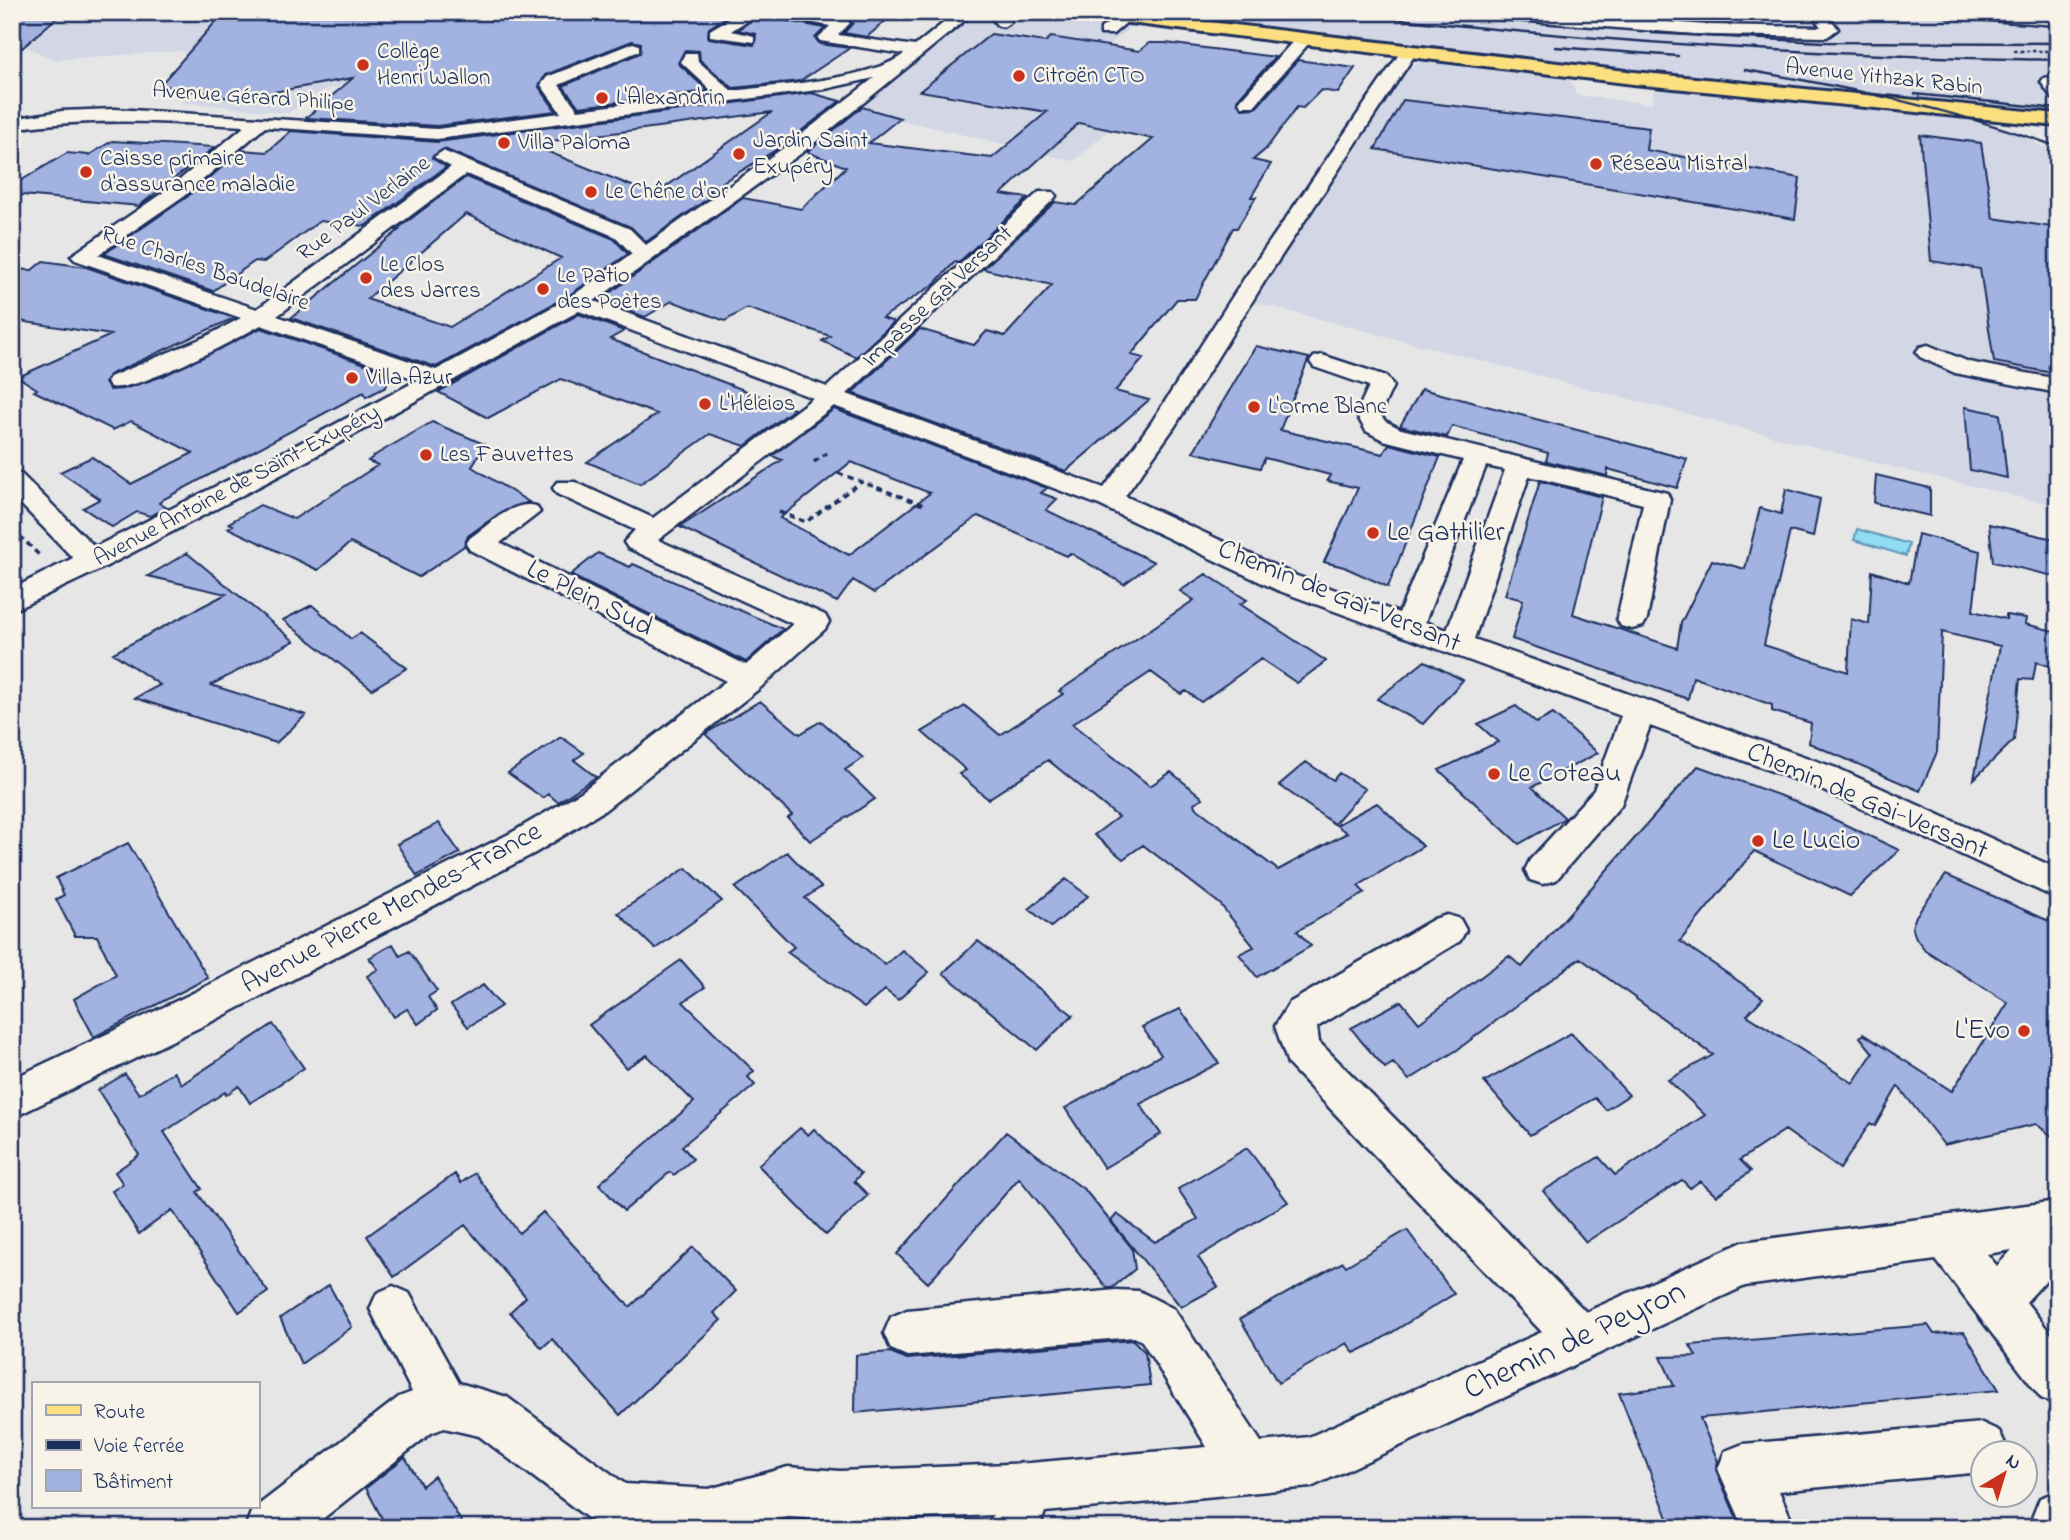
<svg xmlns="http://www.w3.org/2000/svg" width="2070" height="1540" viewBox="0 0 2070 1540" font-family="'Indie Flower',sans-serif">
<rect width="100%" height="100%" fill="#e6e6e7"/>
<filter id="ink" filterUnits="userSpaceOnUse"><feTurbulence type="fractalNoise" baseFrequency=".0143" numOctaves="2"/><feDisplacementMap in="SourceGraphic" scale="14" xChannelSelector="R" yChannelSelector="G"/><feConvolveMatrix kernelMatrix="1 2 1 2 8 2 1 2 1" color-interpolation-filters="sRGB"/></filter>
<g filter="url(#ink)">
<!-- built -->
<path fill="#d2d6e5" d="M68,12H579L520,61L326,89L288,113L180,102L252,69L178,51L53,60L26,46Z
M1119,12H2058V118L1340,40Z
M1042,13L1133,25L1091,61L1127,114L1074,161L859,110L964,23L992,14Z
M1421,61L1557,76L1571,81L1576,95L1651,104L1654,91L1701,90L1942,113L2015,133L2058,154V506L1892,467L1250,301L1408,69Z"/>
<!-- water -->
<path fill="#90dcf1" stroke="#6197b6" stroke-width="2" d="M1857,529L1909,544L1906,556L1854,540Z"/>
<!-- building -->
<path fill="#a2b2e1" stroke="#1b2f5e" stroke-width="2" fill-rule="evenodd" d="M12,12H63L12,57Z
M224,12H734L709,28L708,38L754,45L756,34L738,30L763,12H771L782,20L825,28L815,38L820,44L850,48L800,81L733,88L700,60L699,51L685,50L678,63L708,91L579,107L563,86L640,53L641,43L632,41L545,75L539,87L556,111L437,126L306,118L353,78L235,99L160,85Z
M834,12H896L867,37L844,33L853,23Z
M991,34L1045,42L1051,37L1139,51L1149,43H1166L1275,57L1237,100L1242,109L1256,108L1298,60L1355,68L1338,93L1321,90L1303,108L1297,107L1266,149L1253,160L1271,164L1251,197H1256L1237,228H1233L1195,299H1177L1131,355L1144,358L1115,391L1149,400L1066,471L852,393L920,329L974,345L987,331L1005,336L1052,285L983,269L1055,202L1076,205L1153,139L1079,123L1001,194L1028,198L958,263L955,262L933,285L882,318L894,322L856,357L822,341L830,336L747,308L725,321L672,301L645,317L600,300L743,198L801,209L846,167L807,152L862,107L900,118L869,143L992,158L1047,112L920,91Z
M811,93L840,101L779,148L708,191L716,193L646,242L631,227L444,149L432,158L446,167L365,226L320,221L264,262L255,261L213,291L104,254L187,197L242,150L267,152L291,131L437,142ZM772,112L654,195L529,144Z
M1403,100L1649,128L1646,150L1800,178L1795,219L1375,149Z
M1920,135L1981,143L1993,218L2058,228V374L1994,362L1980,269L1931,261Z
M112,141L215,147L139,206L12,194V186L67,153L89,155Z
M466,177L614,239L628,254L568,296L436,367L291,318L399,230H396ZM466,214L561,258L450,327L367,299Z
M43,261L86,267L234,318L109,375L105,383L110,390L123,389L163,376L261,328L391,373L386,387L366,397L364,392L164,499L159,503L167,508L150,516L137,512L112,527L83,508L100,499L60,472L92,457L131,484L193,453L131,421L113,430L34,391L37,389L18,377L111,335L12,320V269L32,270Z
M579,314L624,331L610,339L794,409L745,446L710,434L640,484L587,462L657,414L561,379L488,418L438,392Z
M1256,346L1309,358L1280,430L1383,454L1389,444L1440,457L1388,587L1344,567L1324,562L1358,488L1327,481L1330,475L1265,458L1260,468L1193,452Z
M1422,389L1687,459L1677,488L1608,469L1607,476L1546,461L1548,453L1452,426L1447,437L1400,426Z
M1965,407L2000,414L2007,478L1970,470Z
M834,409L1047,488L1041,493L1057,499L1046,510L1154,562L1124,584L1070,553L1067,556L978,516L874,593L853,580L837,602L680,527L782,460L772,456ZM851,462L930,493L849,555L780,518Z
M432,422L484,444L472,467L529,502L500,513L468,536L464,546L419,577L350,543L318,570L228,528L233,525L229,523L260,505L294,519L378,465L368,461L377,454Z
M1876,475L1930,488V516L1874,503Z
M1540,481L1602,497L1573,614L1677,648L1681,623L1712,560L1745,569L1760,508L1781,514L1786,489L1820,499L1813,537L1790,531L1764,645L1848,672L1851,619L1869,624L1872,571L1909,583L1918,534L1980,551L1973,611L2006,619V615L2026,618L2025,624L2058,632V669L2036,662L2033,680L2020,679L2014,740L1974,779L2000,646L1942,632L1937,752L1920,791L1809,743L1811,723L1772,711V705L1693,677L1688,699L1512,639L1523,600L1505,595Z
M1989,524L2058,540V577L1993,562Z
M187,553L294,641L211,685L306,715L276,743L135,698L160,685L113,653L226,594L148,576Z
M598,553L630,567L633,564L783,629L746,662L570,575Z
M1206,574L1247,600L1240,604L1326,661L1297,683L1261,659L1201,702L1186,691L1181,694L1151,672L1072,724L1150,786L1171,772L1203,798L1194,803L1195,807L1278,870L1347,833L1336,825L1377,803L1423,846L1358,886L1365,893L1297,931L1311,946L1257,977L1239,954L1254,947L1220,904L1143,845L1123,859L1094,835L1118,817L1048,760L988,799L959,774L966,770L922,732L965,706L1000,735L1063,694L1059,691L1194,600L1180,591Z
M312,605L351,639L360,633L407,668L372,689L283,620Z
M1425,661L1463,680L1423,724L1377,699Z
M760,701L800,734L821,721L863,758L845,770L875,799L810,841L788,818L792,815L705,734Z
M1516,706L1536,723L1553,714L1598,753L1532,787L1565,818L1519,844L1439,770L1498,742L1478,724Z
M561,737L584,753L574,760L596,777L558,802L548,794L543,798L508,773Z
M1306,762L1333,780L1339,773L1365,789L1334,824L1279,785Z
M1698,766L1795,801L1899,850L1850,896L1754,851L1680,941L1763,998L1747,1015L1853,1083L1873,1053L1860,1037L1863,1034L1952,1091L2008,1003L1925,950L1916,938L1912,927L1916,916L1946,875L2058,925V1141L2036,1124L1944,1145L1898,1086L1875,1126L1870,1123L1840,1169L1785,1130L1740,1160L1751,1171L1716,1196L1700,1181L1690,1188L1682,1180L1586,1242L1543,1191L1599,1157L1615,1175L1705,1115L1668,1080L1713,1055L1580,958L1457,1050L1409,1080L1393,1063L1385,1068L1362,1042L1351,1028L1401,1001L1419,1023L1509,956L1522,967Z
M439,823L460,853L417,876L397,844Z
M128,843L208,978L94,1037L74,999L116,975L97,936H75L56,899L64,895L56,878Z
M787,852L821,887L805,898L885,965L902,950L929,972L898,1000L885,990L864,1008L787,952L794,947L735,888Z
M686,868L722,901L655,949L618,913Z
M1066,879L1088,896L1051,927L1029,909Z
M978,941L1073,1015L1037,1050L943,973Z
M393,944L400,956L409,951L437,991L428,997L437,1010L418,1024L407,1009L394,1017L367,976L378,969L369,958Z
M681,960L705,987L683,1002L754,1071L748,1077L755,1085L682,1146L693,1159L674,1175L670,1172L624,1211L599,1184L694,1102L647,1055L626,1068L589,1025Z
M483,985L501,1006L468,1027L451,1005Z
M1180,1009L1219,1063L1140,1104L1161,1134L1104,1168L1065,1108L1161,1055L1142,1027Z
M273,1024L304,1068L250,1103L239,1086L226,1095L225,1092L164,1132L202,1189L197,1192L268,1292L239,1312L172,1210L139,1234L112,1191L123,1184L115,1172L139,1155L98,1090L125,1074L139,1094L174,1072L182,1084Z
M1571,1033L1629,1095L1606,1110L1595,1098L1530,1135L1484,1082Z
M800,1128L808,1135L814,1129L861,1174L854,1181L868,1195L826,1235L758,1165Z
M1006,1132L1085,1190L1132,1248L1135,1269L1112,1288H1107L1019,1178L928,1283L897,1254Z
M1247,1148L1288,1202L1198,1257L1218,1287L1181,1307L1111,1221L1117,1214L1155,1242L1198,1219L1178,1189Z
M475,1173L519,1233L543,1212L630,1307L693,1247L736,1291L714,1313L721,1320L620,1415L552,1339L542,1348L510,1312L526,1297L465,1225L394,1277L367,1236L455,1174L461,1183Z
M1407,1230L1454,1294L1373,1344L1354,1353L1347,1343L1278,1383L1240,1319L1343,1262L1346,1266Z
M329,1285L352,1327L301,1364L280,1318Z
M1928,1325L1934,1334L1964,1332L1999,1390L1700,1418L1718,1461L1716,1470L1741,1528H1672L1619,1393L1674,1386L1661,1357L1696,1356L1690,1345Z
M1133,1340L1145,1352L1150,1385L855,1413L856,1355L890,1352L907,1359Z
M405,1457L422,1486L434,1476L465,1528H387L366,1488Z"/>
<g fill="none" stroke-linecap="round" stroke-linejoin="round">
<!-- minor casing -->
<g stroke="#1b2f5e" stroke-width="5">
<path id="minor" d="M740,12H760L731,31L754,36V42L710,36V30Z
M774,12C795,12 834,8 850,23L838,35L915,46L957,12H975L803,152L594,301L827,387L1039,192H1053L1056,196L1053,200L847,394L1104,488L1151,423L1244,279L1402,50H1414L1416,53L1266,279L1175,426L1125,496L1297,576L1399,613L1463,460L1383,440L1366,431L1356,414L1369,386L1314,367L1310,362L1314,357L1322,355L1386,376L1393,386L1380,414L1385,421L1401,429L1667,493L1670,499L1647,619L1643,626L1632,629L1621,626L1617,619L1643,504L1529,476L1474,639L1839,769L2058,869V899L1815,787L1650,726L1621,805L1556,880L1543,884L1530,880L1525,870L1530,860L1594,790L1621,716L1277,590L1099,505L834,406L658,540L825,615L829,622L825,629L760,688L605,810L535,853L217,1019L12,1118V1079L189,995L511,833L581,792L726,681L470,550L466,544L470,538C489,525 512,500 536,506L540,512L500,543L746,665L793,624L628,548L624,542L635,530L557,494L553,488L557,482H575L653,518L813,398L579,311L290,470L103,568L12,611V589L73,558L12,495V472L21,474L95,547L272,458L418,380L261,325C235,340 135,393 110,387L107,382L110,377L205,337L241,318L75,260L71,256L171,187L245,126C166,122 90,117 12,129V119L62,111L115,109L437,129L561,113L541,85L547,77L633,43L639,45V51L559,85L578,110L714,93L681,62L685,53H697L698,61L732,91C777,85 871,80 904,54L820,41L818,38L830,26L782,17ZM874,78L789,144L646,245L630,229L443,151L434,157L451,167L257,309L98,255L185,195L265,127L437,139L825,89ZM466,174L616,237L632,254L569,298L436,370L277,316ZM1486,466L1505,470L1447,630L1425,622Z
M987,12H1003L1011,22L1003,27L997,25Z
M1468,12H1539L1707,25L1821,27L1810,12H1826L1838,29L1827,37L1707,35L1476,17Z
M1940,12L2058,15V25L1948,17Z
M1122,13L1128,15V21L1113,34H1101V28Z
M1303,35L1309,37V43L1254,106H1242L1239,102L1242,98L1297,37Z
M2058,76V99L2052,98L2041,82L2044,78Z
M1928,345L1969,362L2058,379V393L1955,373L1920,357L1916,352L1920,347Z
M1447,915L1460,919L1466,930L1460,941L1317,1027L1319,1042L1586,1312L1743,1242L2058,1201V1275L2048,1278L2026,1302L2058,1343V1405L2041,1398L1936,1260L1745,1286L1311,1487L1045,1512L1039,1528H988L993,1515L900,1519L903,1528H839L830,1520L788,1517L750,1528H601L479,1436L444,1428L431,1433L311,1528H245L252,1510L399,1397L412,1392L370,1309L377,1293L393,1286L409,1293L459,1383L507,1397L625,1484L709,1489L788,1467L840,1471L1030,1463L1207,1447L1142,1341L1134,1337L907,1356L891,1349L884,1333L891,1317L907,1310L1116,1290L1139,1291L1174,1309L1261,1442L1309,1437L1542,1332L1288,1064L1275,1026L1289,1003L1434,919ZM2012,1250L1997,1266L1987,1254Z
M1982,1423L1999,1431L2007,1448L2005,1452H1982V1472L1779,1491L1795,1528H1744L1718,1469L1725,1451L1743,1444Z
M2058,1491V1528H2028L2040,1498Z"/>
</g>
<!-- major casing -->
<g stroke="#1b2f5e" stroke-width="6">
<path id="major" d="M919,12H975C966,21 928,21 919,12Z
M1070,12H1124L1635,72L2058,114V126L1633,84L1079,17Z"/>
</g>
<!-- path-far1 -->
<path stroke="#1b2f5e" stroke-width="2.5" stroke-dasharray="3.5 2.5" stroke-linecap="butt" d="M2014,51H2058"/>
<!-- path -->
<path stroke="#1b2f5e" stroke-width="3.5" stroke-dasharray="6 4.5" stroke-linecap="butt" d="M814,462L827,453
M838,473L926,506
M779,512L806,522L861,482
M12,528L41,557"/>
<!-- minor -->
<use href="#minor" fill="#f7f3e8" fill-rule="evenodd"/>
<!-- major -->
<use href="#major" fill="#fce080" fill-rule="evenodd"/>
<!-- rail -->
<path stroke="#1b2f5e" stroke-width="2.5" d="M1338,12C1577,41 1817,56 2058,60
M1651,33L1823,42L2058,43
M1555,47L1678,56
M1745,70C1852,88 1956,110 2058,147
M1915,94L2058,109"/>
</g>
</g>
<!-- markers -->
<g fill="#c8321e" stroke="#f7f3e8" stroke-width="2.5">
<circle cx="363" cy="65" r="7"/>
<circle cx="1019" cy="76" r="7"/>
<circle cx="602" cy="98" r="7"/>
<circle cx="504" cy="143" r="7"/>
<circle cx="739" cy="154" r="7"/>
<circle cx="1596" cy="164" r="7"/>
<circle cx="86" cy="172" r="7"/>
<circle cx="591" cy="192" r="7"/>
<circle cx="366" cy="278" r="7"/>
<circle cx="543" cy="289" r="7"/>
<circle cx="352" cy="378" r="7"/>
<circle cx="705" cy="404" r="7"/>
<circle cx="1254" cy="407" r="7"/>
<circle cx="426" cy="455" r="7"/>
<circle cx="1373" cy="533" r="7"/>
<circle cx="1494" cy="774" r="7"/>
<circle cx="1758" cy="841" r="7"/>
<circle cx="2024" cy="1031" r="7"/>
</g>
<g text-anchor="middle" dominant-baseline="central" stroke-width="5" stroke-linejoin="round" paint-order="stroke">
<!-- far-poi labels -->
<g font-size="23" fill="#1b2f5e" stroke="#f7f3e8" text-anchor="start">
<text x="377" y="52">Collège<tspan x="377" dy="26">Henri Wallon</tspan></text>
<text x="1033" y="76">Citroën CTO</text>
<text x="616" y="98">L'Alexandrin</text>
<text x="753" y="141">Jardin Saint<tspan x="753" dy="26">Exupéry</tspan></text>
<text x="518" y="143">Villa Paloma</text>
<text x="100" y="159">Caisse primaire<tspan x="100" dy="26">d'assurance maladie</tspan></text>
<text x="1610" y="164">Réseau Mistral</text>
<text x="605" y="192">Le Chêne d'Or</text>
<text x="380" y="265">Le Clos<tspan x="380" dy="26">des Jarres</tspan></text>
<text x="557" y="276">Le Patio<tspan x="557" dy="26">des Poètes</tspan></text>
<text x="366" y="378">Villa Azur</text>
<text x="719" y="404">L'Héleios</text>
<text x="1268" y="407">L'Orme Blanc</text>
<text x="440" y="455">Les Fauvettes</text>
</g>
<!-- far-street labels -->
<g font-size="23" fill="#1b2f5e" stroke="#f7f3e8">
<text transform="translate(1884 78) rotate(6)">Avenue Yithzak Rabin</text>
<text transform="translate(253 98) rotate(4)">Avenue Gérard Philipe</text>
<text transform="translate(364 209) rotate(-37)">Rue Paul Verlaine</text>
<text transform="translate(205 269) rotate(19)">Rue Charles Baudelaire</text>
<text transform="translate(938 297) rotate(-43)">Impasse Gai Versant</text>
<text transform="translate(237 486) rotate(-28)">Avenue Antoine de Saint-Exupéry</text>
</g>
<!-- poi labels -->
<g font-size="28" fill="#1b2f5e" stroke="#f7f3e8" text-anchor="start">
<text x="1387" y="533">Le Gattilier</text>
<text x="1508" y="774">Le Coteau</text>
<text x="1772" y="841">Le Lucio</text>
<text x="2010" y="1031" text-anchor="end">L'Evo</text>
</g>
<!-- street labels -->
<g font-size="28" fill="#1b2f5e" stroke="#f7f3e8">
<text transform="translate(1339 597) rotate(22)">Chemin de Gai-Versant</text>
<text transform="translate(589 599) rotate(27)">Le Plein Sud</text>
<text transform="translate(1867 802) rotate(23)">Chemin de Gai-Versant</text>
<text transform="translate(392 909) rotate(-28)">Avenue Pierre Mendes-France</text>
</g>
<!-- near-street labels -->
<g font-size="33" fill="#1b2f5e" stroke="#f7f3e8">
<text transform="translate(1575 1341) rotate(-25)">Chemin de Peyron</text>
</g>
</g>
<!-- margin -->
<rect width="2070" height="1540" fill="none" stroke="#f7f3e8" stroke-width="42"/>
<rect x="21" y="21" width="2028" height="1498" fill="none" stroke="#1b2f5e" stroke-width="2.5" filter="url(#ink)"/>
<!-- legend -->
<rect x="32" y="1382" width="228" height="126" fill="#f7f3e8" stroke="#9fa5b1" stroke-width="2"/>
<rect x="46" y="1405" width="35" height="10" fill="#fce080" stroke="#9fa5b1" stroke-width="2"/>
<text x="94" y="1418" font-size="21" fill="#1b2f5e">Route</text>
<rect x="46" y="1440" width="35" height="10" fill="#1b2f5e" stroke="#9fa5b1" stroke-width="2"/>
<text x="94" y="1452" font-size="21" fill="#1b2f5e">Voie ferrée</text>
<rect x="46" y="1470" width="35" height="21" fill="#a2b2e1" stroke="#9fa5b1" stroke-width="2"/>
<text x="94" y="1488" font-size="21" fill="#1b2f5e">Bâtiment</text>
<!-- north arrow -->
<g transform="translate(2004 1474) rotate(38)"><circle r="33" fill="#f7f3e8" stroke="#9fa5b1" stroke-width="2"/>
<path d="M0-5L12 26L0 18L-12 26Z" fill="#c8321e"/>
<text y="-10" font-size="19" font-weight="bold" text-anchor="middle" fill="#1b2f5e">N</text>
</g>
</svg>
